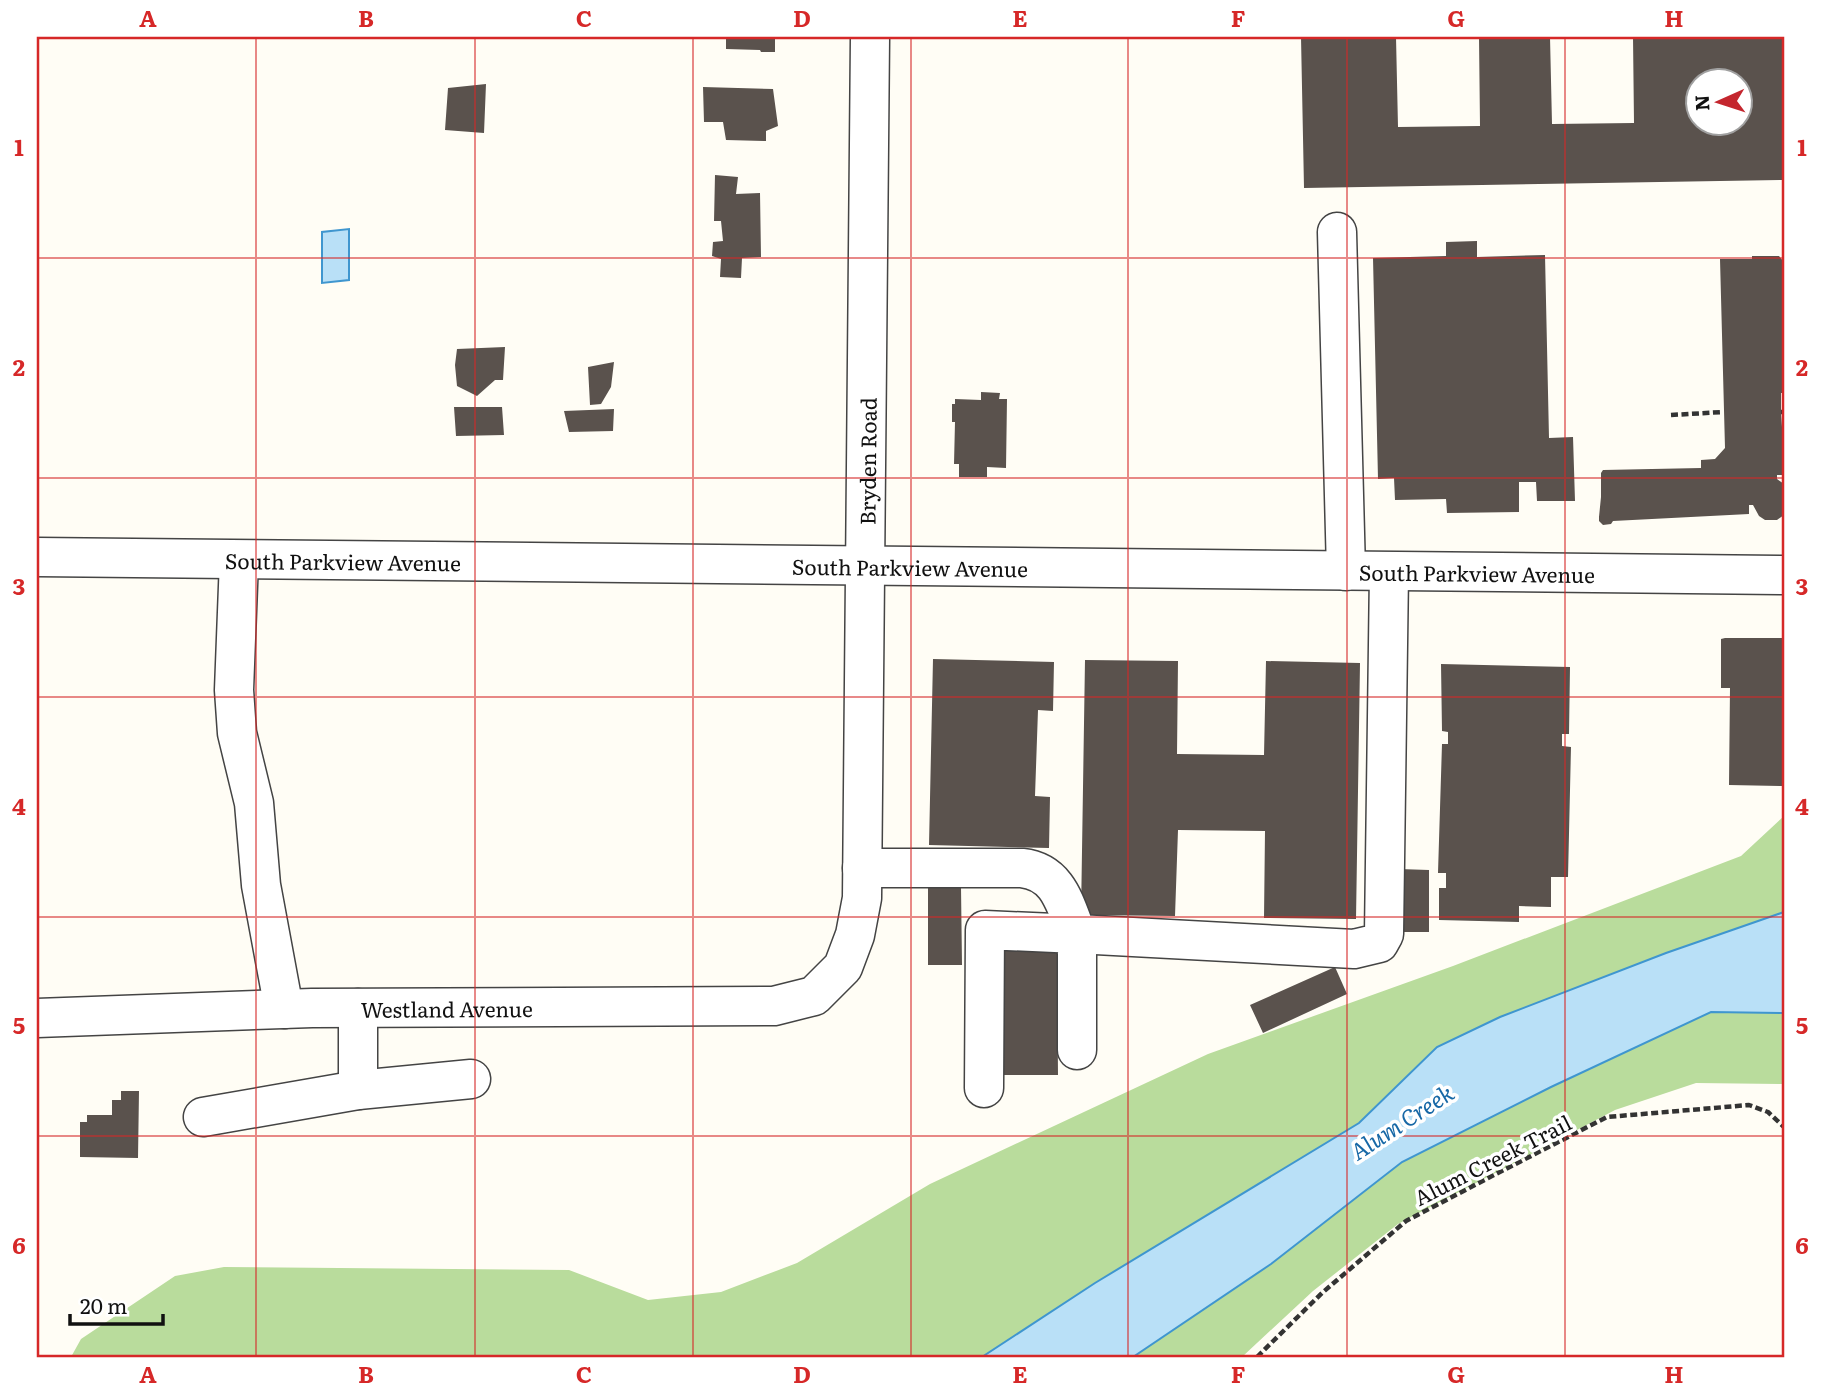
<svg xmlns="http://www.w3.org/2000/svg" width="1821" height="1394" viewBox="0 0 1821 1394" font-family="Literata,serif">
<rect width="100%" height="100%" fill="#fffdf5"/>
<!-- forest -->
<path fill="#b9dc9c" d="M1784,816V912L1666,953L1500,1017L1437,1047L1359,1123L1095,1283L982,1357H71L81,1339L175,1276L224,1267L569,1270L648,1300L721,1292L797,1263L930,1184L1208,1054L1453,966L1741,856Z
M1711,1012L1784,1013V1084L1696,1083L1615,1110L1398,1224L1313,1291L1242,1357H1133L1271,1264L1402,1162L1551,1087Z"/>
<!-- water -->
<path fill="#b9e0f7" stroke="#3f96cf" stroke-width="2" d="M349,229V280L322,283V232Z
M1784,912V1013L1711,1012L1551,1087L1402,1162L1271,1264L1133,1357H982L1095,1283L1359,1123L1437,1047L1500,1017L1666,953Z"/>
<!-- building -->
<path fill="#5a524d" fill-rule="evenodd" d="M726,37H775V52H761L760,50L726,49Z
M1301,37H1396L1398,127L1480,126L1479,37H1550L1552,124L1634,123L1633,37H1784V180L1304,188ZM1699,80H1741V122H1699Z
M486,84L484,133L445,130L448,88Z
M703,87L773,89L778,126L766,131V141L726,140L723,122H704Z
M715,175L738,177L736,194L760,193L761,257L742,258L741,278L720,277L721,259L712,256L713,242L723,241L721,221H714Z
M1477,241V257L1545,255L1549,438L1573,437L1575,501H1537L1536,482H1519V512L1447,513L1446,499L1395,500L1394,478L1378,479L1373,258L1446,256V242Z
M1752,256H1779L1784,262V393H1781V412L1782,427L1784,426V475H1777V479L1784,484V515L1777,520H1765L1759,516L1753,505H1749V514L1613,521L1611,524L1603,525L1599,521V517L1601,497V473L1603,470L1701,468V460L1715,459L1725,448L1720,259H1752Z
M505,347L503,380H495L477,396L457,386L455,365L457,349Z
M614,362L611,387L601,404L590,405L588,367Z
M981,392L1000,393L999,399H1007L1006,468L987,467V477H959V464H954L955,422H952V404H955V399L981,400Z
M454,407H502L504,435L456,436Z
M614,409L613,431L569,432L564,411Z
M1725,638H1784V786L1729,785L1730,688H1721V639Z
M933,659L1054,662L1053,711L1038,710L1035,796L1050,797L1049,848L929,845Z
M1085,660L1178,661L1177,754L1264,755L1266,661L1360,663L1356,919L1264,918L1265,831L1178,830L1175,916L1081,915Z
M1441,664L1570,667L1569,734H1562V746L1571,747L1568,877H1551V907L1519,906V922L1439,920V888H1446V873H1438L1442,744H1448V732L1442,731Z
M1399,869L1429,870V932H1398Z
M928,887H961L962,965H928Z
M999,951H1057L1058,1075H999Z
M1335,967L1347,994L1263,1033L1250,1005Z
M121,1091H139L138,1158L80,1157V1122H87V1115H112V1100H121Z"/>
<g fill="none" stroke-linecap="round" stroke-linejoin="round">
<!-- minor casing -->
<g stroke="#444" stroke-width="41">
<g id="minor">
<path d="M1337,232L1346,571"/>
<path id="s1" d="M37,557L1784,575"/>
<path d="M239,560L234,690L237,733L254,803L261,885L284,1009"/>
<path d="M862,868H1022C1059,872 1065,905 1077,934L1354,949L1379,943L1384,934L1389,572"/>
<path d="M358,1008V1090"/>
<path id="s2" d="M37,1018L312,1008L774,1006L814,996L843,967L855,935L862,898L870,37"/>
<path d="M984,1088L985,930L1077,934V1050"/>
<path d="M203,1117L358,1090L471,1079"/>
</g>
</g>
<!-- path -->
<path stroke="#333" stroke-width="4.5" stroke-dasharray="7 3.5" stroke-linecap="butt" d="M1781,412H1784
M1671,415L1723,412
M1257,1357L1322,1293L1406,1221L1494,1175L1607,1117L1749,1105L1768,1112L1784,1127"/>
<!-- minor -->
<use href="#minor" stroke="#fff" stroke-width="38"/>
</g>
<!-- grid -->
<path fill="none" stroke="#d62828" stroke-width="2" stroke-opacity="0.55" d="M256,37V1357M475,37V1357M693,37V1357M911,37V1357M1128,37V1357M1347,37V1357M1565,37V1357M37,258H1784M37,478H1784M37,697H1784M37,917H1784M37,1136H1784"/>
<g text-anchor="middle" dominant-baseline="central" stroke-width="7" stroke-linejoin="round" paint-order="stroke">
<!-- street labels -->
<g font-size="21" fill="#111" stroke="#fff">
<text stroke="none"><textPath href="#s2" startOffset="1328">Bryden Road</textPath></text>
<text stroke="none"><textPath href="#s1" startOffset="306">South Parkview Avenue</textPath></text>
<text stroke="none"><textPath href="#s1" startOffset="873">South Parkview Avenue</textPath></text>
<text stroke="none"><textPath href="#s1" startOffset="1440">South Parkview Avenue</textPath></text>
<text stroke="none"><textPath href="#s2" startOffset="410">Westland Avenue</textPath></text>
<text transform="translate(1492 1159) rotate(-27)">Alum Creek Trail</text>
</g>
<!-- water labels -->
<g font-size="23" font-style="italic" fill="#1768a6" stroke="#fff">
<text transform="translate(1401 1121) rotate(-33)">Alum Creek</text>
</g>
</g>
<!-- border -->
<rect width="1821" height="1394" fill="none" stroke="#ffffff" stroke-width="77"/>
<!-- north arrow -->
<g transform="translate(1719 102) rotate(267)"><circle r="33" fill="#ffffff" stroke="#a0a0a0" stroke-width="2"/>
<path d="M0-5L12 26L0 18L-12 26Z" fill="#c4262e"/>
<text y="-10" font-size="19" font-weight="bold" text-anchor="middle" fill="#111111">N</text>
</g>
<!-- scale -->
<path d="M70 1314v10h93v-10" fill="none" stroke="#111111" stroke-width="3.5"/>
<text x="80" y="1314" font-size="21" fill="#111111" stroke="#ffffff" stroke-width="5" paint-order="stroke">20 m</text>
<rect x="38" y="38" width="1745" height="1318" fill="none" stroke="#d62828" stroke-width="2.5"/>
<g font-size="23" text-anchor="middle" font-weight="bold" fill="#d62828">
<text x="148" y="27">A</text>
<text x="366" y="27">B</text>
<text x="584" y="27">C</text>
<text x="802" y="27">D</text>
<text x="1020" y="27">E</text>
<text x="1238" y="27">F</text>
<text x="1456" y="27">G</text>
<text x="1674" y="27">H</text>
<text x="19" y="156">1</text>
<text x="1802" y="156">1</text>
<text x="19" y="376">2</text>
<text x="1802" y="376">2</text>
<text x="19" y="595">3</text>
<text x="1802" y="595">3</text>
<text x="19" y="815">4</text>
<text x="1802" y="815">4</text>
<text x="19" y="1034">5</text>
<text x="1802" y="1034">5</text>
<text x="19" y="1254">6</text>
<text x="1802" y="1254">6</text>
<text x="148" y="1383">A</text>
<text x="366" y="1383">B</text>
<text x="584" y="1383">C</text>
<text x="802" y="1383">D</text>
<text x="1020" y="1383">E</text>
<text x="1238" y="1383">F</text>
<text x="1456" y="1383">G</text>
<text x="1674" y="1383">H</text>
</g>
</svg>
